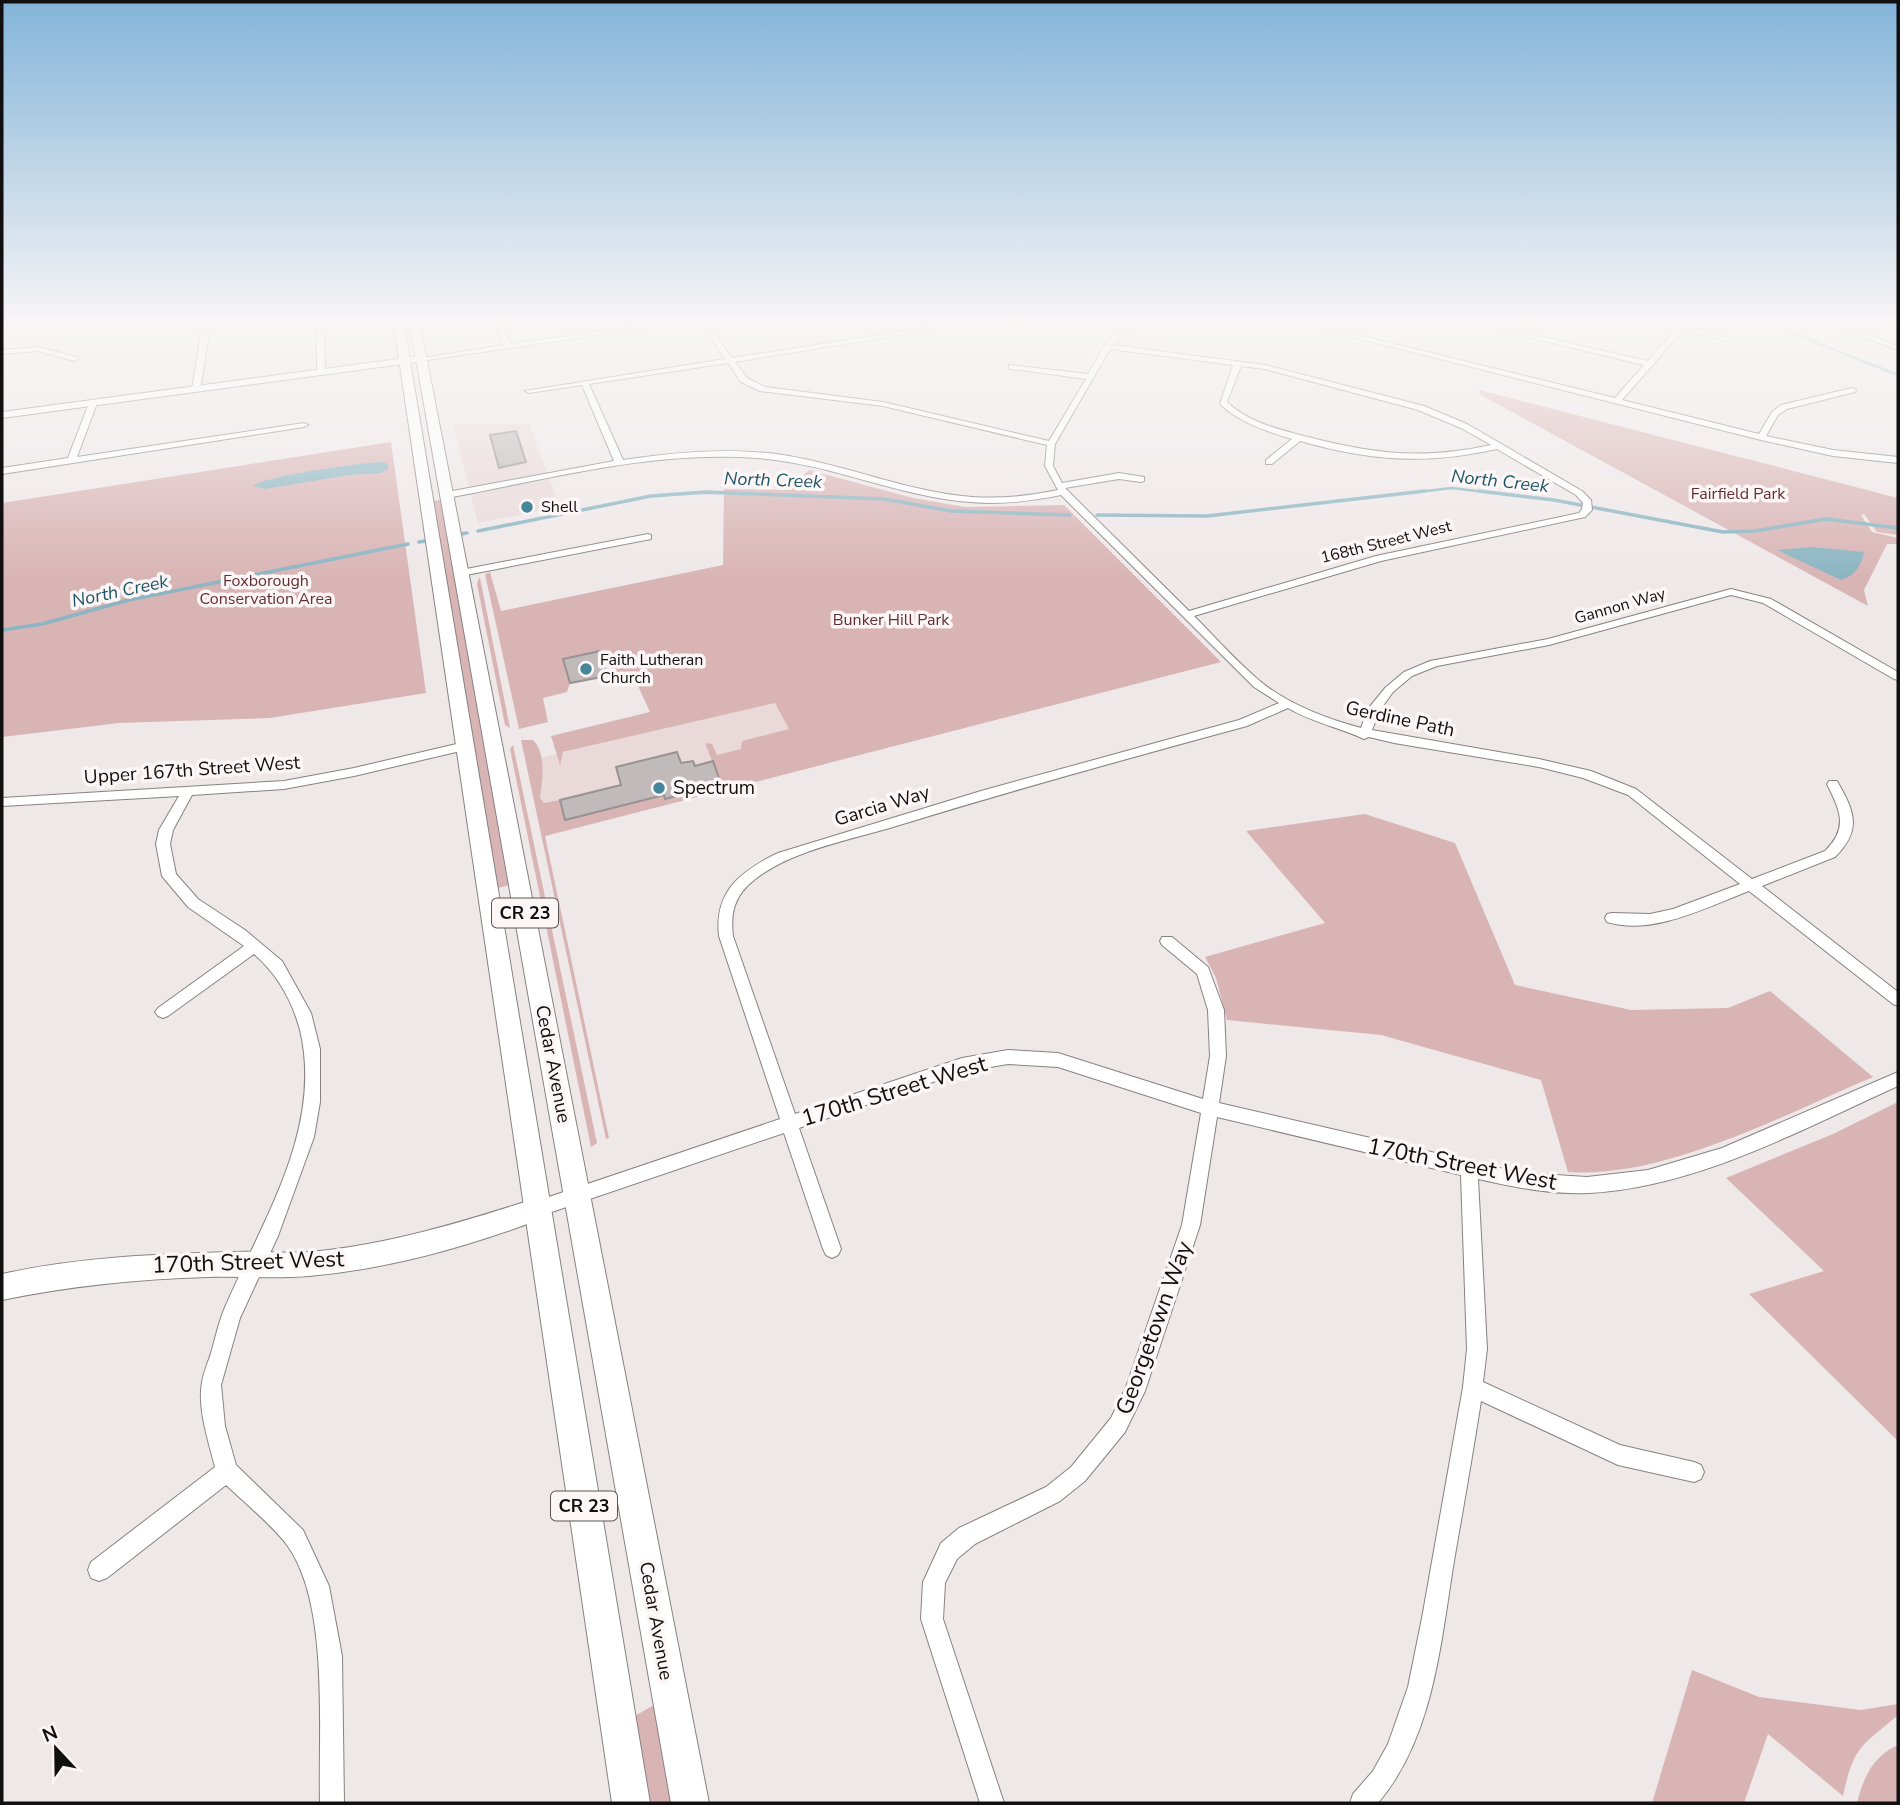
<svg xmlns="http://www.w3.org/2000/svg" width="1900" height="1805" viewBox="0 0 1900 1805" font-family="'Nunito Sans',sans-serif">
<rect width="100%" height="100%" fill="#efe8e9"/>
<!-- built -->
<path fill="#e9d9d9" d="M453,424H529L560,507L478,523Z
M793,698L826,764L545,836L527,761Z"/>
<!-- green -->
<path fill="#d9b4b5" d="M1479,390L1898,498V535L1877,532L1864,514L1861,515L1872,532L1898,538V544H1887L1864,590L1868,606L1479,394Z
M391,442L426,693L270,718L119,723L2,737V503Z
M809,470L913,498L965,507L1064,505L1221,662L545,836L609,1138L606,1139L521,740H533C547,754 542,780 540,798L544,803L560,800L565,820L664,795L665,798L721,784L705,743L712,744L717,755L741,749L742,741L789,729L775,703L563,752L560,765L551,736L650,712L634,677L617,681L610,661L603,662L600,652L564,659L570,683L567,692L543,698L548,722L519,729L485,574L490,572L501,611L723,565L724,489L788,490Z
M441,500L509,885L498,888L433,501Z
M479,578H480L510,728L505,725L477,584Z
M513,745L597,1143L591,1147L510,749Z
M1365,814L1455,843L1515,985L1631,1010L1728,1008L1770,991L1873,1077C1785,1114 1665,1179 1568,1172L1541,1080L1381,1035L1227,1020L1216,978L1205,957L1325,923L1246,831Z
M1898,1102V1441L1749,1294L1824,1271L1726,1178L1833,1134Z
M1692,1670L1759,1697L1861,1710L1898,1704V1715C1861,1747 1854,1745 1843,1796L1768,1734L1744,1803H1652Z
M654,1705L671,1803H648L633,1717Z
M1898,1745V1803H1857C1863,1778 1873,1756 1898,1745Z"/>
<!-- water -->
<path fill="#8bb5c2" d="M383,462L388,464V469L380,473L349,475L265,489L253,486C261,477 365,462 383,462Z
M1811,547L1864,552C1861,567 1855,575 1841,580L1777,550Z"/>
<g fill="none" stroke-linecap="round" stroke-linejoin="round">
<!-- stream-far1 -->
<path stroke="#8bb5c2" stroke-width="2.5" d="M1772,325L1898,375
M694,493H728
M1409,493L1452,488L1493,493"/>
<!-- stream -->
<path stroke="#8bb5c2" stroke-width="3.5" d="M1479,491L1554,500L1723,532L1755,531L1826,519L1898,528
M1097,515L1207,516L1425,491
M478,531L651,496L706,492L884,499L951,511L1070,515
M461,534L467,533
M419,542L426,541
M2,630L42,624L129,600L408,544"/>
</g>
<!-- building -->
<path fill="#c1baba" stroke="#989292" stroke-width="2" d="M516,431L526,462L499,468L490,435Z
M600,651L607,676L570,683L563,659Z
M677,752L681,763L693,761L695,766L713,761L721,784L665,799L664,795L565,820L560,800L621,785L616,767Z"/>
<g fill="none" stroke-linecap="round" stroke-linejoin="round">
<!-- street casing -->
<g stroke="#888181" stroke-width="2">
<path id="street" d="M192,325H199L209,334L200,389L196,391L192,389L201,334Z
M317,325H324L325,373L321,375L317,373Z
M497,325H504L510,344L647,325H665L421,361L417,359L503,345Z
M702,325H708L732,358L945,325H961L735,362L747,378L765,387L883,402L1049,441L1086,379L1012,369H1009V365L1088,374C1099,356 1112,325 1136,325L1113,345L1265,365L1424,406L1467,424L1582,491L1591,500L1592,510L1585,517L1381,561L1194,616C1216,638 1237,662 1261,682C1288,704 1327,719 1361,728L1368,709L1385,688L1404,672L1430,661L1548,639L1731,589L1771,599L1898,672V680L1894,679L1763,603L1731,595L1549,645L1437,666L1412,676L1393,692L1380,710L1372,730L1539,759L1591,771L1636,789L1752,879L1825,851C1849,827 1840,811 1827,784L1829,781H1837C1855,812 1862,830 1835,857L1762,886L1898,992V1006L1893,1004L1749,891C1707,907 1653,936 1607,922L1605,918L1607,914L1612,913L1650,914L1673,909L1740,884L1628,795L1583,778L1539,767L1394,743L1369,737L1364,739C1341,728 1311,722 1288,708L1247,726C1129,758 1010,791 893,827C849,840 790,851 754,880C735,895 730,912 733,936L795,1114L962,1058L1008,1050L1058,1053L1203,1099L1210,1056L1208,1010L1197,974L1162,945L1160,941L1162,937H1172L1208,967L1224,1010L1226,1056L1219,1103L1522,1173L1587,1177L1648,1170L1722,1148L1898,1072V1086C1800,1130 1698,1187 1589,1193C1551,1195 1514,1187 1478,1179L1487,1349L1483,1382L1620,1445L1694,1462L1701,1465L1704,1472L1701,1479L1694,1482L1618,1465L1481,1401C1473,1452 1464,1504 1455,1555C1441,1638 1435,1736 1378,1803H1350L1353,1794L1373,1771L1388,1744L1408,1687L1422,1618L1463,1387L1467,1349L1461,1175L1217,1117L1200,1225L1145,1391L1125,1432L1085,1481L1060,1501L975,1544L957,1559L945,1583L943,1619L1004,1803H980L921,1619L923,1582L941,1543L959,1528L1046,1487L1071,1467L1111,1418L1126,1387L1182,1225L1201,1113L1058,1067L1008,1064L962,1072L799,1128L841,1249L838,1255L832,1258L826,1255L823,1249L784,1133L537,1217L531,1215L528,1209L531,1203L537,1201L780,1119L719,936C714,891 741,871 778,853L981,791L1239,720L1279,703L1254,687L1061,495C1031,501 1001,505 971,502C898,497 830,463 757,458C653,450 549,479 447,498L442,495L447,492L614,461L582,385L529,393L525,391L725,359ZM1110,349L1233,365L1220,404C1240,423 1266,431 1292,439L1266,460V464H1272L1300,441C1370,461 1426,465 1497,449L1576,495L1583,503L1582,509L1579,513L1376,556L1189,611L1065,488L1119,479L1141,482L1144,481V477L1119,473L1062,483L1053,466L1055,444ZM728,363L741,382L760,391L883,406L1047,445L1045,466L1058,490C1029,496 1001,499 972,497C908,492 847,465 783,455C730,447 675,452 623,460L589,384ZM1241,366L1265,369L1418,410L1461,428L1491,445C1419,461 1369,453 1300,435C1274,428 1247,421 1227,402Z
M1305,325H1317L1615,398L1644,365L1477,325H1490L1648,361L1676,328L1673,327L1672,325H1686V326L1733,339L1729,341L1683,330L1622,400L1759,434L1772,412L1781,405L1852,388L1856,390L1855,392L1787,409L1778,415L1766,436L1833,450L1898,457V463L1833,456L1761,440Z
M1834,325H1844L1898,346V350Z
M38,347L77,357L78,359L74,361L38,351L2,354V350Z
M93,401L97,403L77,457L304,423L308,425L304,427L2,474V468L68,458L89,403Z
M648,534L651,535V539L461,576L456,573L461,570Z
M465,742L471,746L469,749L354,776L284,789L192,795L173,830L170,844L176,874L198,899L245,930L282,961L311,1013L320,1049V1102L314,1137L278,1236L240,1318L221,1385L225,1426L236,1465L303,1530L329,1586L342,1656L344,1803H320C318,1732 330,1604 287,1545C274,1527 244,1502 226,1485L107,1578L99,1581L91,1578L88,1570L91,1562L215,1467C209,1443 197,1408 202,1383C203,1373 208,1363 211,1353C215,1339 218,1325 223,1312C260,1224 324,1130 300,1030C292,1000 277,974 254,954L168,1016L163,1018L158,1016L155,1012L158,1008L244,946L188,907L162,876L156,844L159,830L179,796L2,806V798L284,781L354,768Z"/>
</g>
<!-- secondary casing -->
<g stroke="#888181" stroke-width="2">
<path id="secondary" d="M421,356L425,357V361L2,418V412Z
M537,1198L546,1201L549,1209L546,1217C471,1246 389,1269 309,1276C275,1279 241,1276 208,1277C138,1279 70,1286 2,1300V1274C78,1257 156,1254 235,1252C260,1251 284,1254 309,1252C387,1245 463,1222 537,1198Z"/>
</g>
<!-- primary casing -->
<g stroke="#888181" stroke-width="2">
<path id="primary" d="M394,325H404L650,1803H612Z
M410,325H420L709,1803H671Z"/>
</g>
<!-- street -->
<use href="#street" fill="#fff" fill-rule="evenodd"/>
<!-- secondary -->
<use href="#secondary" fill="#fff" fill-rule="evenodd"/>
<!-- primary -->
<use href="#primary" fill="#fff" fill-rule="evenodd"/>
</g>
<!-- sky -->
<linearGradient id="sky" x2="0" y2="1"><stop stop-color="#83b4d9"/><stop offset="0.56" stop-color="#f8f5f5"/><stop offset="1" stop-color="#f8f5f5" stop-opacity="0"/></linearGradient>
<rect width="1900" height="578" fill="url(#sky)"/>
<!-- markers -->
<g fill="#458698" stroke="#fdf6f6" stroke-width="2.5">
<circle cx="527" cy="507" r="7"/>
<circle cx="586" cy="669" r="7"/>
<circle cx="659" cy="788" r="7"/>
</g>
<g text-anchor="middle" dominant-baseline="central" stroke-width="7" stroke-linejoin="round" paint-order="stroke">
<!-- far-park labels -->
<g font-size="16" fill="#632d32" stroke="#fdf6f6">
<text x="1738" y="494">Fairfield Park</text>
<text x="266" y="581">Foxborough<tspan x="266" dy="18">Conservation Area</tspan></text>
<text x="891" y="620">Bunker Hill Park</text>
</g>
<!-- far-poi labels -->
<g font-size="16" fill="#110f0f" stroke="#fdf6f6" text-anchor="start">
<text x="541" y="507">Shell</text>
<text x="600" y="660">Faith Lutheran<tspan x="600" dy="18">Church</tspan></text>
</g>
<!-- far-street labels -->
<g font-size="16" fill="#110f0f" stroke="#fdf6f6">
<text transform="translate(1386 542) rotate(-14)">168th Street West</text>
<text transform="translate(1620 606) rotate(-16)">Gannon Way</text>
</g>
<!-- far-water labels -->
<g font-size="18" font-style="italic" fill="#1d5666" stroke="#fdf6f6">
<text transform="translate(773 480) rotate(2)">North Creek</text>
<text transform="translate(1500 481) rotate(6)">North Creek</text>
<text transform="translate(120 591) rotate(-12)">North Creek</text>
</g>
<!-- shield labels -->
<g fill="#fdf6f6" stroke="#585454" stroke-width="2">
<rect x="492" y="898.5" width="66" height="29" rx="5"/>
<rect x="551" y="1491.5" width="66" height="29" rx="5"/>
</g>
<g font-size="18" font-weight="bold" fill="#110f0f">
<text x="525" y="913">CR 23</text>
<text x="584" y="1506">CR 23</text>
</g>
<!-- street labels -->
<g font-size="19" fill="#110f0f" stroke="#fdf6f6">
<text transform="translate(1400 719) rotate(12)">Gerdine Path</text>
<text transform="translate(192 770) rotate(-4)">Upper 167th Street West</text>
<text transform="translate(882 806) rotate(-17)">Garcia Way</text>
<text transform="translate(553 1064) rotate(79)">Cedar Avenue</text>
<text transform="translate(656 1621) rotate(80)">Cedar Avenue</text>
</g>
<!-- poi labels -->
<g font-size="19" fill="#110f0f" stroke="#fdf6f6" text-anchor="start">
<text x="673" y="788">Spectrum</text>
</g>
<!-- near-street labels -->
<g font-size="23" fill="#110f0f" stroke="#fdf6f6">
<text transform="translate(894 1091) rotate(-17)">170th Street West</text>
<text transform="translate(1462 1164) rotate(11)">170th Street West</text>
<text transform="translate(248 1262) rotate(-2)">170th Street West</text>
<text transform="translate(1154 1328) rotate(-70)">Georgetown Way</text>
</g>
</g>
<!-- border -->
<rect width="1900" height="1805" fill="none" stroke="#110f0f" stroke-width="7"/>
<!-- north arrow -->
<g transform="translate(56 1749) rotate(338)" stroke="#fdf6f6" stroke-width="5" paint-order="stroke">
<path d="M0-5L12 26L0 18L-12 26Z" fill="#110f0f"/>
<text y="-10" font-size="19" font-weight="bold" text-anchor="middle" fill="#110f0f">N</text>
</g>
</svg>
